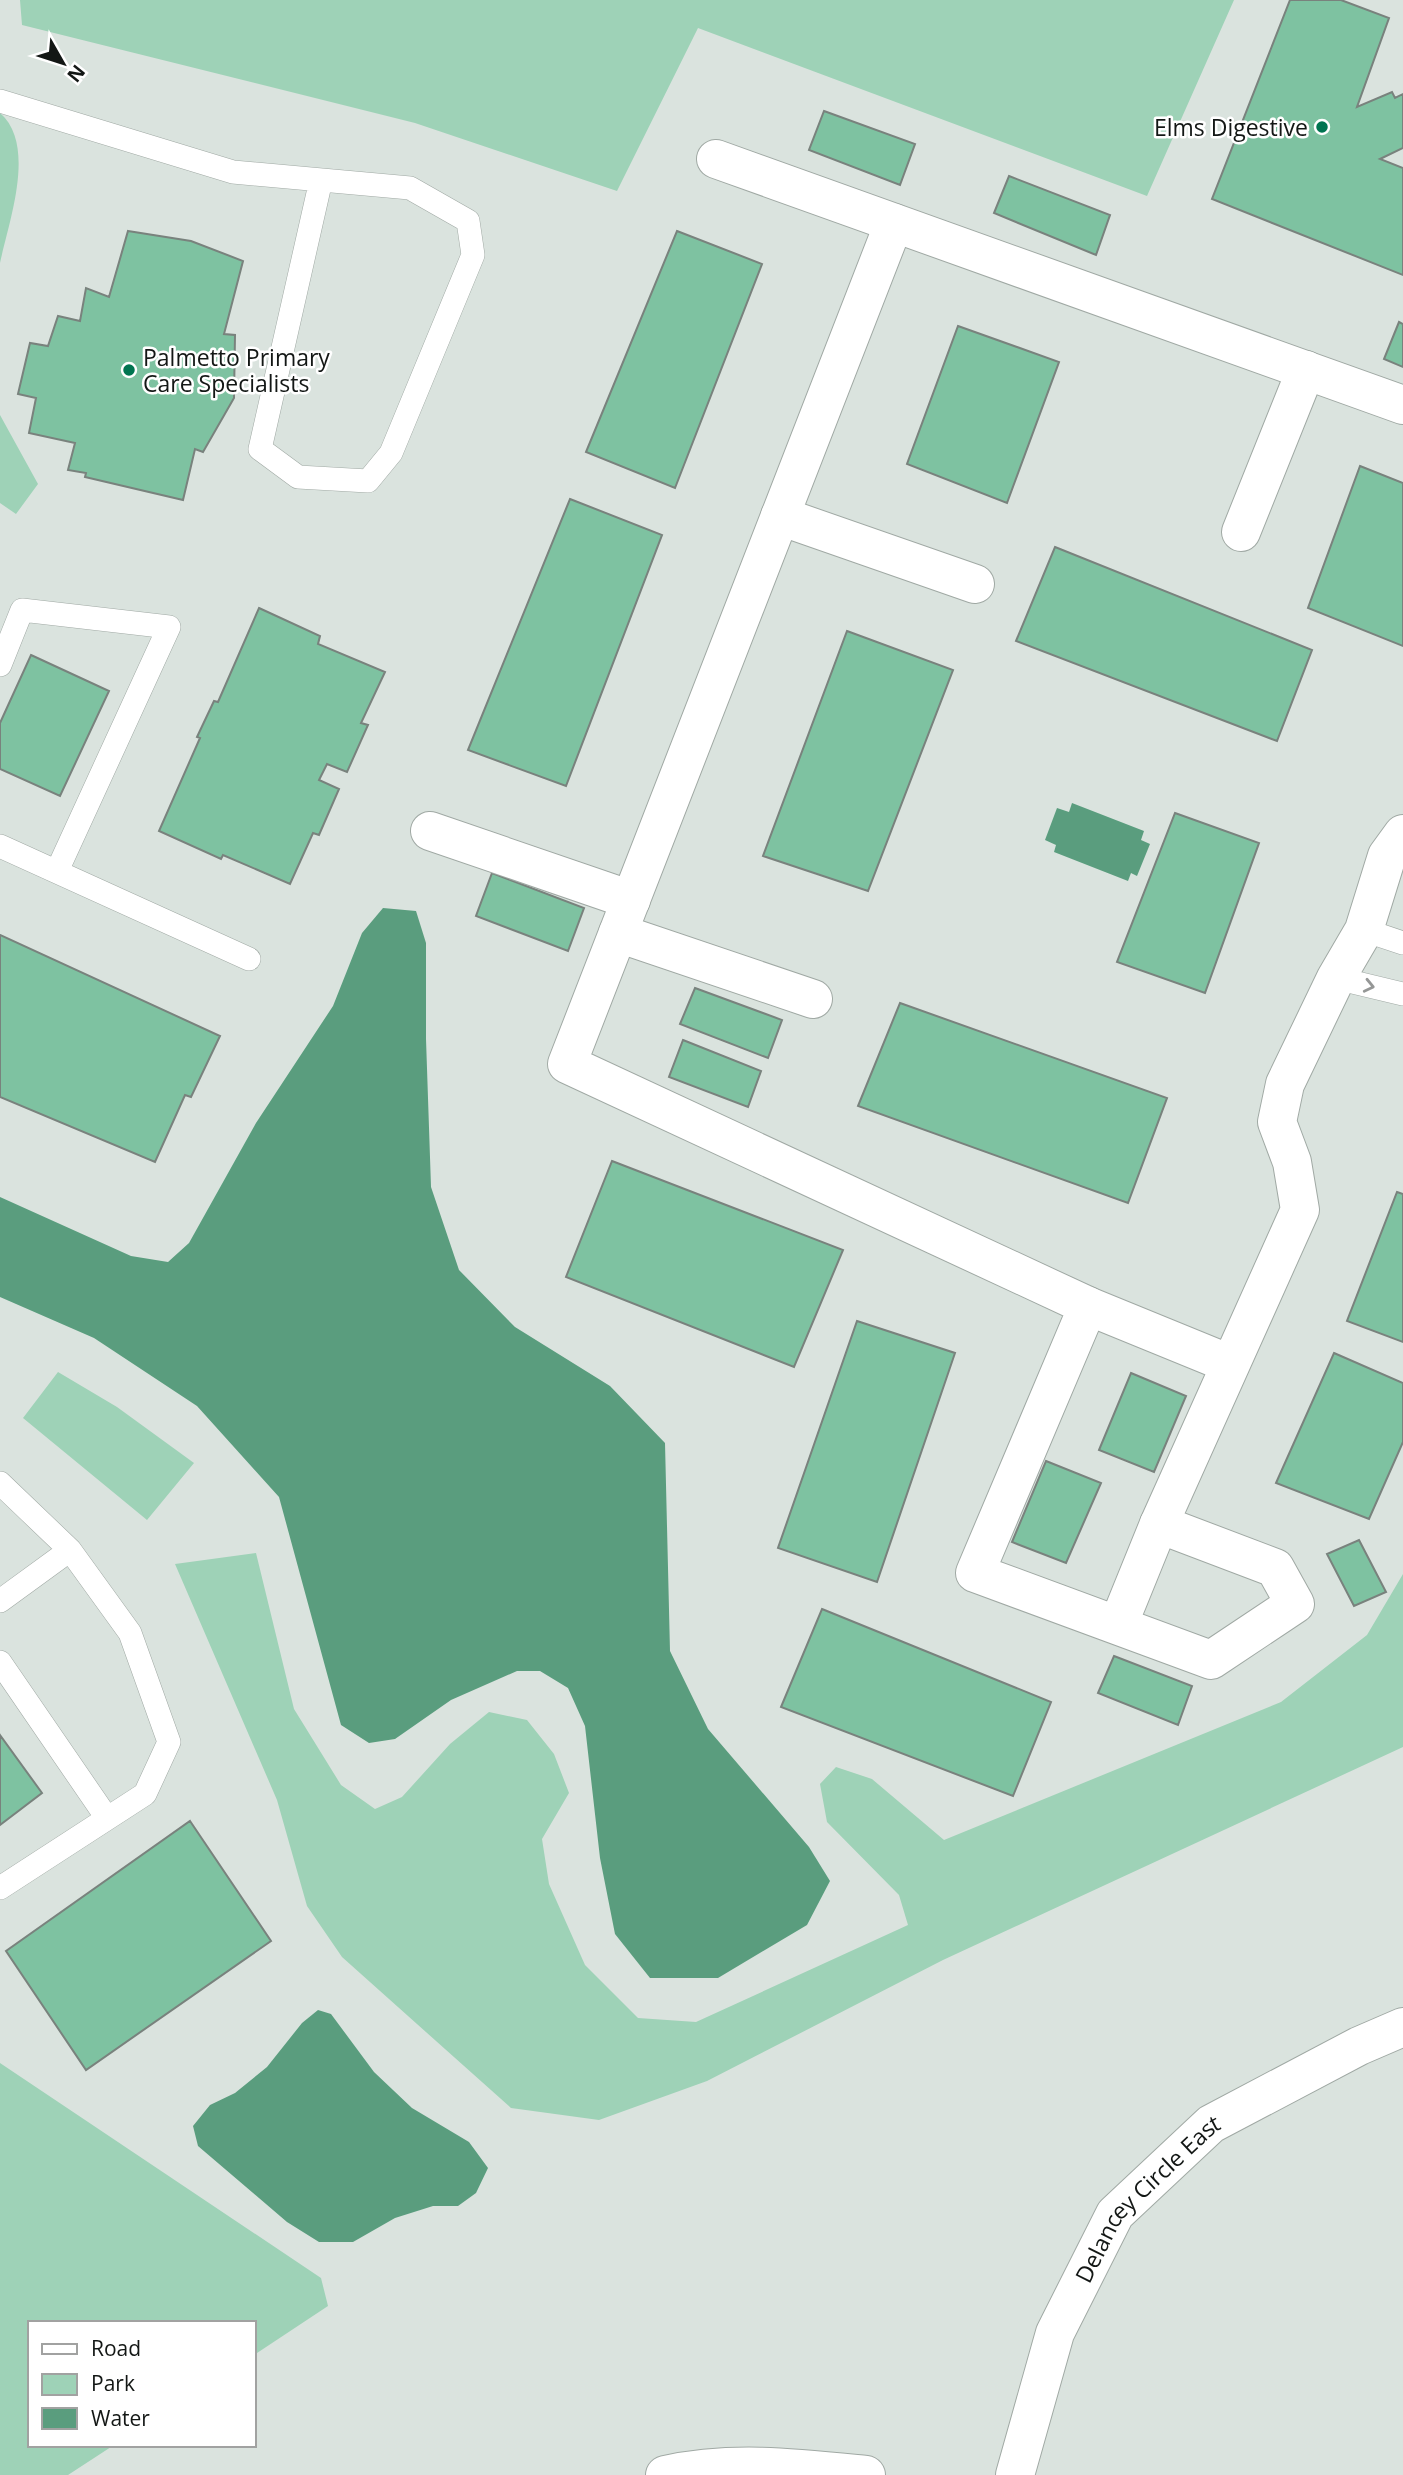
<svg xmlns="http://www.w3.org/2000/svg" width="1403" height="2475" viewBox="0 0 1403 2475" font-family="'Open Sans',sans-serif">
<rect width="100%" height="100%" fill="#dae3de"/>
<!-- green -->
<path fill="#9ed2b7" d="M20,0H1234L1147,196L698,28L617,191L415,123L22,25Z
M0,113C37,145 9,221 0,263Z
M0,415L38,484L16,514L0,503Z
M58,1372L117,1407L194,1463L147,1520L23,1418Z
M256,1553L294,1709L341,1785L375,1809L402,1797L450,1744L489,1712L527,1720L554,1754L569,1793L542,1839L549,1884L585,1965L638,2018L696,2022L908,1925L899,1895L827,1822L820,1784L836,1767L872,1779L944,1840L1281,1702L1367,1635L1403,1574V1747L943,1960L707,2081L599,2120L511,2108L342,1957L307,1906L277,1800L175,1564Z
M0,2063L321,2278L328,2306L254,2355V2323H30V2445H114L68,2475H0Z"/>
<!-- water -->
<path fill="#5a9d7e" d="M1072,803L1144,831L1141,840L1150,844L1137,876L1131,873L1128,881L1054,852L1056,845L1045,840L1057,808L1069,812Z
M383,908L416,911L426,943V1039L431,1187L459,1270L515,1327L610,1386L665,1443L670,1651L708,1729L809,1847L830,1881L807,1925L718,1978H650L615,1934L600,1858L585,1726L568,1688L540,1671H517L451,1700L395,1739L369,1743L341,1725L279,1497L197,1406L94,1338L0,1297V1197L131,1256L168,1262L189,1243L256,1123L333,1006L362,933Z
M318,2010L331,2014L374,2072L412,2108L469,2142L488,2168L476,2193L458,2206H433L395,2218L353,2242H319L287,2222L198,2146L193,2126L210,2105L235,2093L267,2067L302,2023Z"/>
<!-- building -->
<path fill="#7ec2a1" stroke="#79827d" stroke-width="2" d="M1290,0H1341L1389,18L1357,107L1392,92L1395,98L1403,94V148L1380,159L1403,168V275L1212,199Z
M824,111L915,144L900,185L809,150Z
M1009,176L1110,215L1096,255L994,213Z
M128,231L191,241L243,261L224,334L235,335L234,398L203,452L195,449L183,500L85,477L86,473L68,470L75,443L29,433L36,398L18,394L30,343L48,346L58,316L80,321L86,288L109,297Z
M677,231L762,264L675,488L586,452Z
M1399,322L1403,324V367L1384,359Z
M958,326L1059,362L1007,503L907,464Z
M1360,466L1403,483V646L1308,608Z
M570,499L662,535L566,786L468,750Z
M1055,547L1312,650L1277,741L1016,641Z
M259,608L320,636L318,644L385,672L361,723L368,725L347,772L327,764L319,780L339,789L319,835L313,833L290,884L223,855L221,859L159,831L200,738L197,737L214,701L218,702Z
M847,631L953,670L868,891L763,856Z
M31,655L109,691L60,796L0,769V723Z
M1175,813L1259,843L1205,993L1117,962Z
M492,873L584,908L568,951L476,916Z
M0,935L220,1036L191,1097L185,1095L155,1162L0,1097Z
M695,988L782,1020L768,1058L680,1024Z
M900,1003L1167,1098L1128,1203L858,1106Z
M683,1040L761,1071L748,1107L669,1077Z
M612,1161L843,1250L794,1367L566,1277Z
M1397,1192L1403,1194V1342L1347,1321Z
M857,1321L955,1353L877,1582L778,1548Z
M1334,1353L1403,1383V1442L1369,1519L1276,1483Z
M1131,1373L1186,1396L1154,1472L1099,1450Z
M1046,1461L1101,1483L1066,1563L1012,1542Z
M1359,1540L1386,1592L1354,1606L1327,1554Z
M822,1609L1051,1702L1013,1796L781,1707Z
M1114,1656L1192,1686L1178,1725L1098,1693Z
M0,1735L42,1793L0,1825Z
M190,1821L271,1941L86,2070L6,1951Z"/>
<g fill="none" stroke-linecap="round" stroke-linejoin="round">
<!-- lane casing -->
<g stroke="#a0a9a4" stroke-width="24">
<path id="lane" d="M0,101L233,172L410,188L468,221L473,255L391,453L368,481L298,477L260,449L321,180
M0,665L22,610L169,627L57,871
M0,846L249,959
M1364,930L1403,943
M1336,978L1403,994
M0,1483L70,1550L130,1633L169,1742L145,1794L0,1888
M0,1601L70,1550
M0,1662L107,1818"/>
</g>
<!-- street casing -->
<g stroke="#a0a9a4" stroke-width="40">
<g id="street">
<path d="M716,159L1403,405"/>
<path d="M894,223L567,1064L1088,1306L975,1573L1211,1660L1295,1604L1275,1568L1159,1524L1300,1210L1292,1162L1277,1122L1285,1084L1336,978L1364,930L1387,856L1403,834"/>
<path d="M780,516L975,584"/>
<path d="M1241,532L1306,370"/>
<path d="M430,831L631,900"/>
<path d="M618,933L813,999"/>
<path d="M1088,1306L1230,1364"/>
<path d="M1118,1625L1159,1524"/>
<path d="M665,2475C732,2460 798,2468 866,2475"/>
<path id="s1" d="M1015,2475L1055,2333L1115,2214L1211,2124L1359,2046L1403,2027"/>
</g>
</g>
<!-- lane -->
<use href="#lane" stroke="#fff" stroke-width="23"/>
<!-- street -->
<use href="#street" stroke="#fff" stroke-width="38"/>
</g>
<!-- one-way arrows -->
<defs><path id="oneway-chevron" d="M-2-3.5L2.5 0L-2 3.5" fill="none" stroke-width="1.6" stroke-linecap="round" stroke-linejoin="round" transform="scale(1.75)"/></defs>
<use stroke="#959796" href="#oneway-chevron" transform="translate(1369 986) rotate(13)"/>
<!-- markers -->
<g fill="#007450" stroke="#fff" stroke-width="2.5">
<circle cx="1322" cy="127" r="7"/>
<circle cx="129" cy="370" r="7"/>
</g>
<g text-anchor="middle" dominant-baseline="central" stroke-width="5" stroke-linejoin="round" paint-order="stroke">
<!-- poi labels -->
<g font-size="23" fill="#131715" stroke="#fff" text-anchor="end">
<text x="1308" y="127">Elms Digestive</text>
<text x="143" y="357" text-anchor="start">Palmetto Primary<tspan x="143" dy="26">Care Specialists</tspan></text>
</g>
<!-- street labels -->
<g font-size="23" fill="#131715" stroke="#fff">
<text stroke="none"><textPath href="#s1" startOffset="313">Delancey Circle East</textPath></text>
</g>
</g>
<!-- legend -->
<rect x="28" y="2321" width="228" height="126" fill="#ffffff" stroke="#a1a2a1" stroke-width="2"/>
<rect x="42" y="2344" width="35" height="10" fill="#ffffff" stroke="#a1a2a1" stroke-width="2"/>
<text x="91" y="2356" font-size="21" fill="#131715">Road</text>
<rect x="42" y="2374" width="35" height="21" fill="#9ed2b7" stroke="#a1a2a1" stroke-width="2"/>
<text x="91" y="2391" font-size="21" fill="#131715">Park</text>
<rect x="42" y="2408" width="35" height="21" fill="#5a9d7e" stroke="#a1a2a1" stroke-width="2"/>
<text x="91" y="2426" font-size="21" fill="#131715">Water</text>
<!-- north arrow -->
<g transform="translate(63 63) rotate(129)" stroke="#ffffff" stroke-width="5" paint-order="stroke">
<path d="M0-5L12 26L0 18L-12 26Z" fill="#131715"/>
<text y="-10" font-size="19" font-weight="bold" text-anchor="middle" fill="#131715">N</text>
</g>
</svg>
